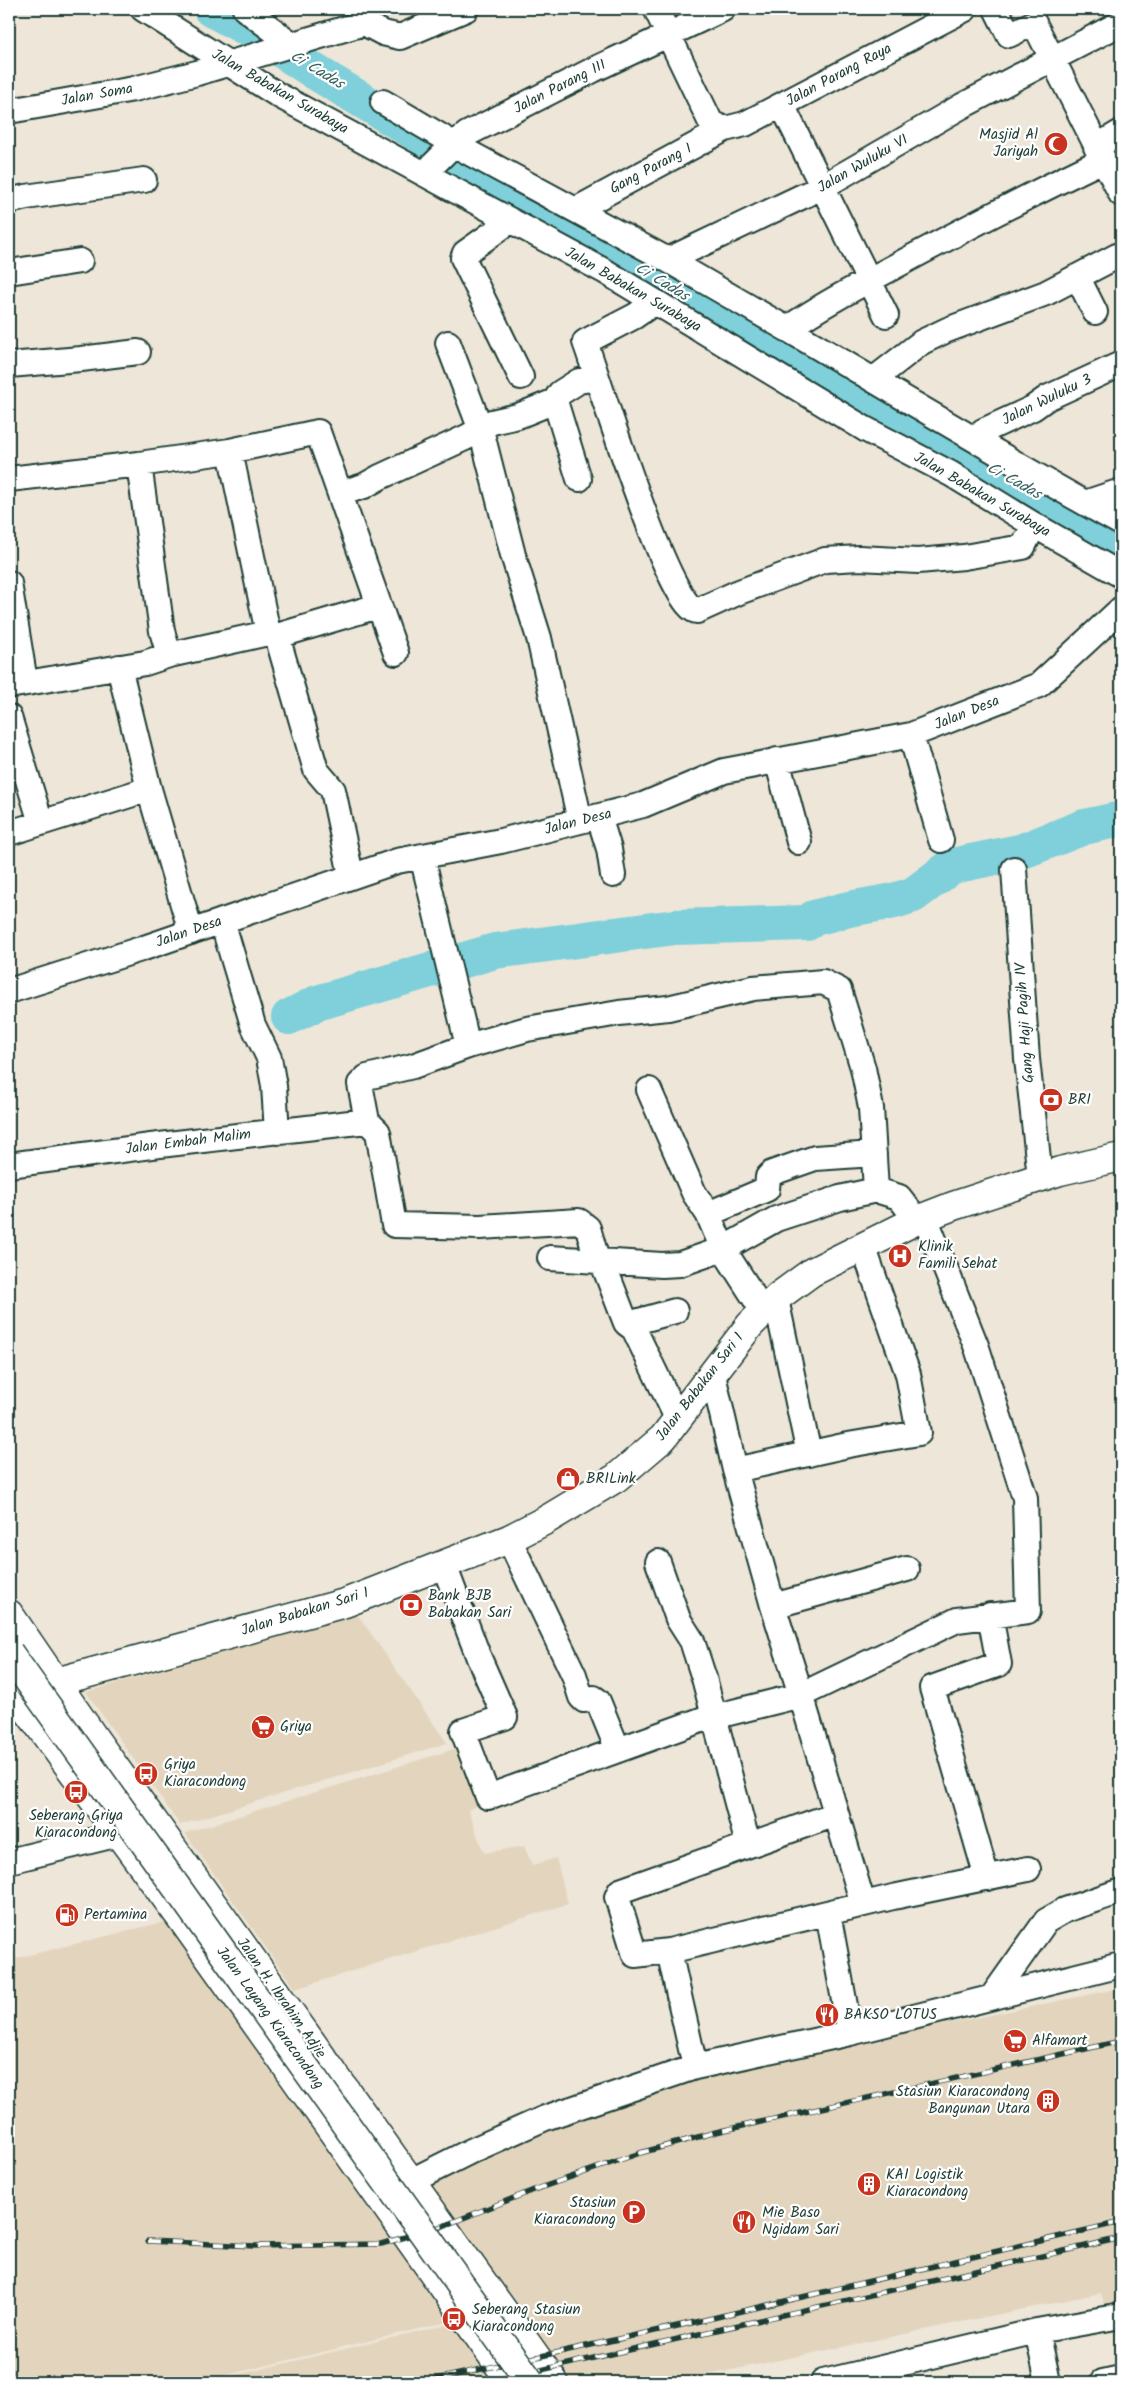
<svg xmlns="http://www.w3.org/2000/svg" width="1130" height="2391" viewBox="0 0 1130 2391" font-family="Kalam,sans-serif">
<rect width="100%" height="100%" fill="#eee6d8"/>
<filter id="ink" filterUnits="userSpaceOnUse"><feTurbulence type="fractalNoise" baseFrequency=".02" numOctaves="2"/><feDisplacementMap in="SourceGraphic" scale="10" xChannelSelector="R" yChannelSelector="G"/><feConvolveMatrix kernelMatrix="1 2 1 2 8 2 1 2 1" color-interpolation-filters="sRGB"/></filter>
<g filter="url(#ink)">
<!-- built -->
<path fill="#e3d5bd" d="M356,1612L447,1743L180,1825L86,1692Z
M464,1746L483,1802L468,1810L484,1853L524,1846L532,1865L556,1858L568,1904L295,1989L185,1833Z
M176,1919L451,2321L198,2382H9V1943L13,1959Z
M1121,1988V2302L1104,2304L1101,2293L674,2382H207L457,2322L431,2187L477,2157L595,2106L699,2075Z"/>
<g fill="none" stroke-linecap="round" stroke-linejoin="round">
<!-- river -->
<path stroke="#7fd0da" stroke-width="36" d="M211,9L252,31L312,70L704,307L1121,541
M289,1017L317,1003L495,951L675,927L807,923L814,918L849,909L894,901L913,895L952,866L1020,852L1084,827L1121,819"/>
<!-- street casing -->
<g stroke="#1f3d34" stroke-width="28">
<path id="street" d="M143,9L278,95L606,272L865,429L951,474L1034,525L1121,575
M245,9L293,45
M656,9L711,123L725,129L745,124L965,9
M996,9L1009,35L1034,23L1121,194
M383,102L464,150L668,260L787,329C827,301 872,279 916,255C978,222 1040,190 1103,160
M782,105L886,315
M9,111L134,89L197,73L364,23L383,33L400,37L466,9
M1096,147L1121,132
M424,174L454,144L467,134L593,70L723,9
M9,201L26,197L144,180
M577,209L725,129
M510,221L465,253L463,258L521,377
M668,260L822,187L962,106L1121,23
M9,272L80,261
M1078,278L1095,312
M655,302L635,316L585,342C598,377 669,609 697,611L739,592L825,560L859,558L918,561L964,557L1023,547L1034,525
M787,329C898,394 1008,461 1121,523
M448,343L481,430L513,555L539,638L580,821
M9,365L81,359L138,352
M873,380L922,342L947,330L1046,293L1121,254
M555,401L579,479
M977,439L983,431L1033,408L1047,398L1121,364
M230,451L268,633
M139,464L162,631L169,655
M9,479L139,464L230,451L318,432L396,653
M341,493L364,486L380,477L467,437L492,422L518,416L555,401L560,393L579,381L597,378
M1085,503L1121,491
M9,583L25,682
M277,636L316,770L333,790L351,875
M119,667L149,789L191,932
M9,686L145,663L169,655L268,633L277,636L378,606
M9,717L41,823
M911,735L941,840
M777,760L799,842
M599,817L609,849L613,875
M9,833L149,789
M422,856L468,1046
M1014,869L1027,1059L1040,1177
M222,921L253,1025L269,1058L274,1086L277,1132
M9,991L141,949L397,861L501,841L643,805L724,771L911,735L1039,685L1121,609
M649,1090L694,1193L708,1214L723,1249L763,1311
M9,1165L151,1146L367,1121
M708,1214L767,1189L768,1177L772,1173L815,1158L874,1154
M550,1258L662,1265L680,1264L723,1249L776,1219L840,1198L876,1190L899,1197L917,1220
M597,1260L588,1228L579,1221L480,1227L394,1225L378,1132L367,1121L360,1084L367,1077L413,1066L468,1046L527,1029L619,1013L668,1008L753,988L823,982L839,990L863,1068L871,1108L876,1190
M602,1261L626,1323L634,1329L678,1420
M776,1299L809,1454
M628,1324L675,1311
M713,1375L735,1470L773,1606L801,1695L863,1904
M735,1470L848,1445L919,1433L908,1374L863,1246
M509,1539L574,1675L581,1697L584,1700L594,1698L598,1701L618,1750
M658,1562L678,1619L692,1641L704,1678L748,1845
M444,1565L479,1658L505,1717L463,1731L488,1797L701,1720L801,1695L957,1620L1028,1611L1025,1498L977,1348L925,1217
M773,1606L907,1569
M836,1814L620,1891L617,1897L635,1955L669,1951L893,1897L1028,1869
M9,1861L119,1834
M987,1878L932,1688L999,1664L990,1615
M828,1913L850,2033
M669,1951L695,2067
M992,1997L1046,1921L1065,1910L1121,1891
M411,2181L471,2151L545,2118L695,2067L850,2033L1121,1965
M1037,2331L1048,2382
M823,2382L1037,2331L1121,2316
M1103,2382L1121,2378"/>
</g>
<!-- secondary casing -->
<g stroke="#1f3d34" stroke-width="31">
<path id="secondary" d="M38,1695L56,1682L345,1603L509,1539L546,1520L616,1478L663,1438L750,1325L779,1296L812,1272L917,1220L953,1206L1060,1171L1121,1157"/>
</g>
<!-- primary casing -->
<g stroke="#1f3d34" stroke-width="31">
<path id="primary" d="M9,1614L94,1738L554,2382
M9,1685L183,1921L511,2382"/>
</g>
<!-- street -->
<use href="#street" stroke="#fff" stroke-width="24"/>
<!-- secondary -->
<use href="#secondary" stroke="#fff" stroke-width="28"/>
<!-- primary -->
<use href="#primary" stroke="#fff" stroke-width="28"/>
<!-- rail casing -->
<g stroke="#1f3d34" stroke-width="5.5">
<path id="rail" d="M148,2241L255,2246L381,2244L443,2226L534,2190L640,2153L716,2132L1121,2041
M423,2382L700,2321L1121,2222
M488,2382L1121,2238"/>
</g>
<!-- rail -->
<use href="#rail" stroke="#fff" stroke-width="4" stroke-dasharray="11" stroke-linecap="butt"/>
<!-- primary-bridge casing -->
<g stroke="#1f3d34" stroke-width="31" stroke-linecap="butt">
<path id="primary-bridge" d="M9,1653L530,2382"/>
</g>
<!-- primary-bridge -->
<use href="#primary-bridge" stroke="#fff" stroke-width="28"/>
</g>
</g>
<!-- icons -->
<defs>
<g id="mosque-disc" transform="scale(1.25)"><circle r="9.5" fill="#c8321e" stroke="#fff"/><path d="M3.5-4.9A6 6 0 1 0 3.5 4.9A5 5 0 1 1 3.5-4.9Z" fill="#fff"/></g>
<g id="bank-disc" transform="scale(1.25)"><circle r="9.5" fill="#c8321e" stroke="#fff"/><path d="M-6-4H6V4H-6ZM0-2.3a2.3 2.3 0 1 0 0 4.6a2.3 2.3 0 1 0 0-4.6Z" fill="#fff"/></g>
<g id="hospital-disc" transform="scale(1.25)"><circle r="9.5" fill="#c8321e" stroke="#fff"/><path d="M-5-5h3v3.5h4V-5h3V5h-3V1.5h-4V5h-3Z" fill="#fff"/></g>
<g id="shop-disc" transform="scale(1.25)"><circle r="9.5" fill="#c8321e" stroke="#fff"/><path d="M-5-2.5h2.3a2.7 3.5 0 0 1 5.4 0H5L5.5 6h-11ZM-1.5-2.5h3a1.5 2.3 0 0 0-3 0Z" fill="#fff"/></g>
<g id="supermarket-disc" transform="scale(1.25)"><circle r="9.5" fill="#c8321e" stroke="#fff"/><path d="M-6-5.5h2.5l.6 2H6L4.5 2H-2.5L-4.4-4H-6ZM-1.5 3.2a1.3 1.3 0 1 0 .1 0ZM3 3.2a1.3 1.3 0 1 0 .1 0Z" fill="#fff"/></g>
<g id="bus-disc" transform="scale(1.25)"><circle r="9.5" fill="#c8321e" stroke="#fff"/><path d="M-5-6H5V4H4V6H2V4H-2V6H-4V4H-5ZM-3.5-4V0h7V-4ZM-3.5 1.2v1.5H-2V1.2ZM2 1.2v1.5H3.5V1.2Z" fill="#fff"/></g>
<g id="fuel-disc" transform="scale(1.25)"><circle r="9.5" fill="#c8321e" stroke="#fff"/><path d="M-5.5-6h7V0h2V4h1.3V-2.5L3-4.5l.8-.8L6-3V5H2.5V1h-1V6h-7ZM-4.2-4.7v3.2H.2V-4.7Z" fill="#fff"/></g>
<g id="restaurant-disc" transform="scale(1.25)"><circle r="9.5" fill="#c8321e" stroke="#fff"/><path d="M-5-6h1v4h1v-4h1v4h1v-4h1v5L-1.5 .5V6h-2V.5L-5-1ZM5-6V6H3V1.5H1.5Q1.5-4 5-6Z" fill="#fff"/></g>
<g id="building-disc" transform="scale(1.25)"><circle r="9.5" fill="#c8321e" stroke="#fff"/><path d="M-4-6H4V6H1V3H-1V6H-4ZM-2.5-4.3h1.7v1.8h-1.7ZM.8-4.3h1.7v1.8H.8ZM-2.5-1h1.7V.8h-1.7ZM.8-1h1.7V.8H.8Z" fill="#fff"/></g>
<g id="parking-disc" transform="scale(1.25)"><circle r="9.5" fill="#c8321e" stroke="#fff"/><path d="M-3.5-5.5H1a3.5 3.5 0 0 1 0 7H-1V5.5H-3.5ZM-1-3.4V-.6H.8a1.4 1.4 0 0 0 0-2.8Z" fill="#fff"/></g>
</defs>
<g fill-rule="evenodd">
<use href="#mosque-disc" x="1056" y="144"/>
<use href="#bank-disc" x="1051" y="1100"/>
<use href="#hospital-disc" x="900" y="1256"/>
<use href="#shop-disc" x="568" y="1479"/>
<use href="#bank-disc" x="411" y="1605"/>
<use href="#supermarket-disc" x="263" y="1727"/>
<use href="#bus-disc" x="146" y="1774"/>
<use href="#bus-disc" x="76" y="1792"/>
<use href="#fuel-disc" x="67" y="1915"/>
<use href="#restaurant-disc" x="827" y="2015"/>
<use href="#supermarket-disc" x="1015" y="2041"/>
<use href="#building-disc" x="1048" y="2101"/>
<use href="#building-disc" x="869" y="2184"/>
<use href="#parking-disc" x="634" y="2212"/>
<use href="#restaurant-disc" x="744" y="2222"/>
<use href="#bus-disc" x="454" y="2319"/>
</g>
<g text-anchor="middle" dominant-baseline="central" stroke-width="4.5" stroke-linejoin="round" paint-order="stroke">
<!-- street labels -->
<g font-size="15" fill="#1f3d34" stroke="#fff">
<text transform="translate(839 75) rotate(-28)">Jalan Parang Raya</text>
<text transform="translate(560 87) rotate(-27)">Jalan Parang III</text>
<text transform="translate(280 92) rotate(30)">Jalan Babakan Surabaya</text>
<text transform="translate(97 95) rotate(-10)">Jalan Soma</text>
<text transform="translate(863 164) rotate(-30)">Jalan Wuluku VI</text>
<text transform="translate(651 169) rotate(-28)">Gang Parang I</text>
<text transform="translate(633 290) rotate(30)">Jalan Babakan Surabaya</text>
<text transform="translate(1047 400) rotate(-26)">Jalan Wuluku 3</text>
<text transform="translate(982 495) rotate(30)">Jalan Babakan Surabaya</text>
<text transform="translate(967 713) rotate(-22)">Jalan Desa</text>
<text transform="translate(578 822) rotate(-14)">Jalan Desa</text>
<text transform="translate(189 932) rotate(-19)">Jalan Desa</text>
<text transform="translate(1025 1023) rotate(-94)">Gang Haji Pagih IV</text>
<text transform="translate(188 1142) rotate(-7)">Jalan Embah Malim</text>
<text transform="translate(700 1387) rotate(-52)">Jalan Babakan Sari 1</text>
<text transform="translate(305 1612) rotate(-17)">Jalan Babakan Sari 1</text>
<text transform="translate(281 1998) rotate(55)">Jalan H. Ibrahim Adjie</text>
<text transform="translate(270 2018) rotate(54)">Jalan Layang Kiaracondong</text>
</g>
<!-- poi labels -->
<g font-size="15" fill="#1f3d34" stroke="#fff" text-anchor="start">
<text x="1038" y="135" text-anchor="end">Masjid Al<tspan x="1038" dy="17">Jariyah</tspan></text>
<text x="1068" y="1100">BRI</text>
<text x="918" y="1247">Klinik<tspan x="918" dy="17">Famili Sehat</tspan></text>
<text x="586" y="1479">BRILink</text>
<text x="428" y="1596">Bank BJB<tspan x="428" dy="17">Babakan Sari</tspan></text>
<text x="280" y="1727">Griya</text>
<text x="164" y="1765">Griya<tspan x="164" dy="17">Kiaracondong</tspan></text>
<text x="76" y="1816" text-anchor="middle">Seberang Griya<tspan x="76" dy="17">Kiaracondong</tspan></text>
<text x="84" y="1915">Pertamina</text>
<text x="844" y="2015">BAKSO LOTUS</text>
<text x="1032" y="2041">Alfamart</text>
<text x="1030" y="2092" text-anchor="end">Stasiun Kiaracondong<tspan x="1030" dy="17">Bangunan Utara</tspan></text>
<text x="886" y="2175">KAI Logistik<tspan x="886" dy="17">Kiaracondong</tspan></text>
<text x="616" y="2203" text-anchor="end">Stasiun<tspan x="616" dy="17">Kiaracondong</tspan></text>
<text x="762" y="2213">Mie Baso<tspan x="762" dy="17">Ngidam Sari</tspan></text>
<text x="472" y="2310">Seberang Stasiun<tspan x="472" dy="17">Kiaracondong</tspan></text>
</g>
<!-- water labels -->
<g font-size="16" font-style="italic" fill="#37625e" stroke="#fff">
<text transform="translate(317 70) rotate(31)">Ci Cadas</text>
<text transform="translate(662 282) rotate(31)">Ci Cadas</text>
<text transform="translate(1014 481) rotate(29)">Ci Cadas</text>
</g>
</g>
<!-- margin -->
<rect width="1130" height="2391" fill="none" stroke="#fff" stroke-width="30"/>
<rect x="15" y="15" width="1100" height="2361" fill="none" stroke="#1f3d34" stroke-width="2" filter="url(#ink)"/>
</svg>
